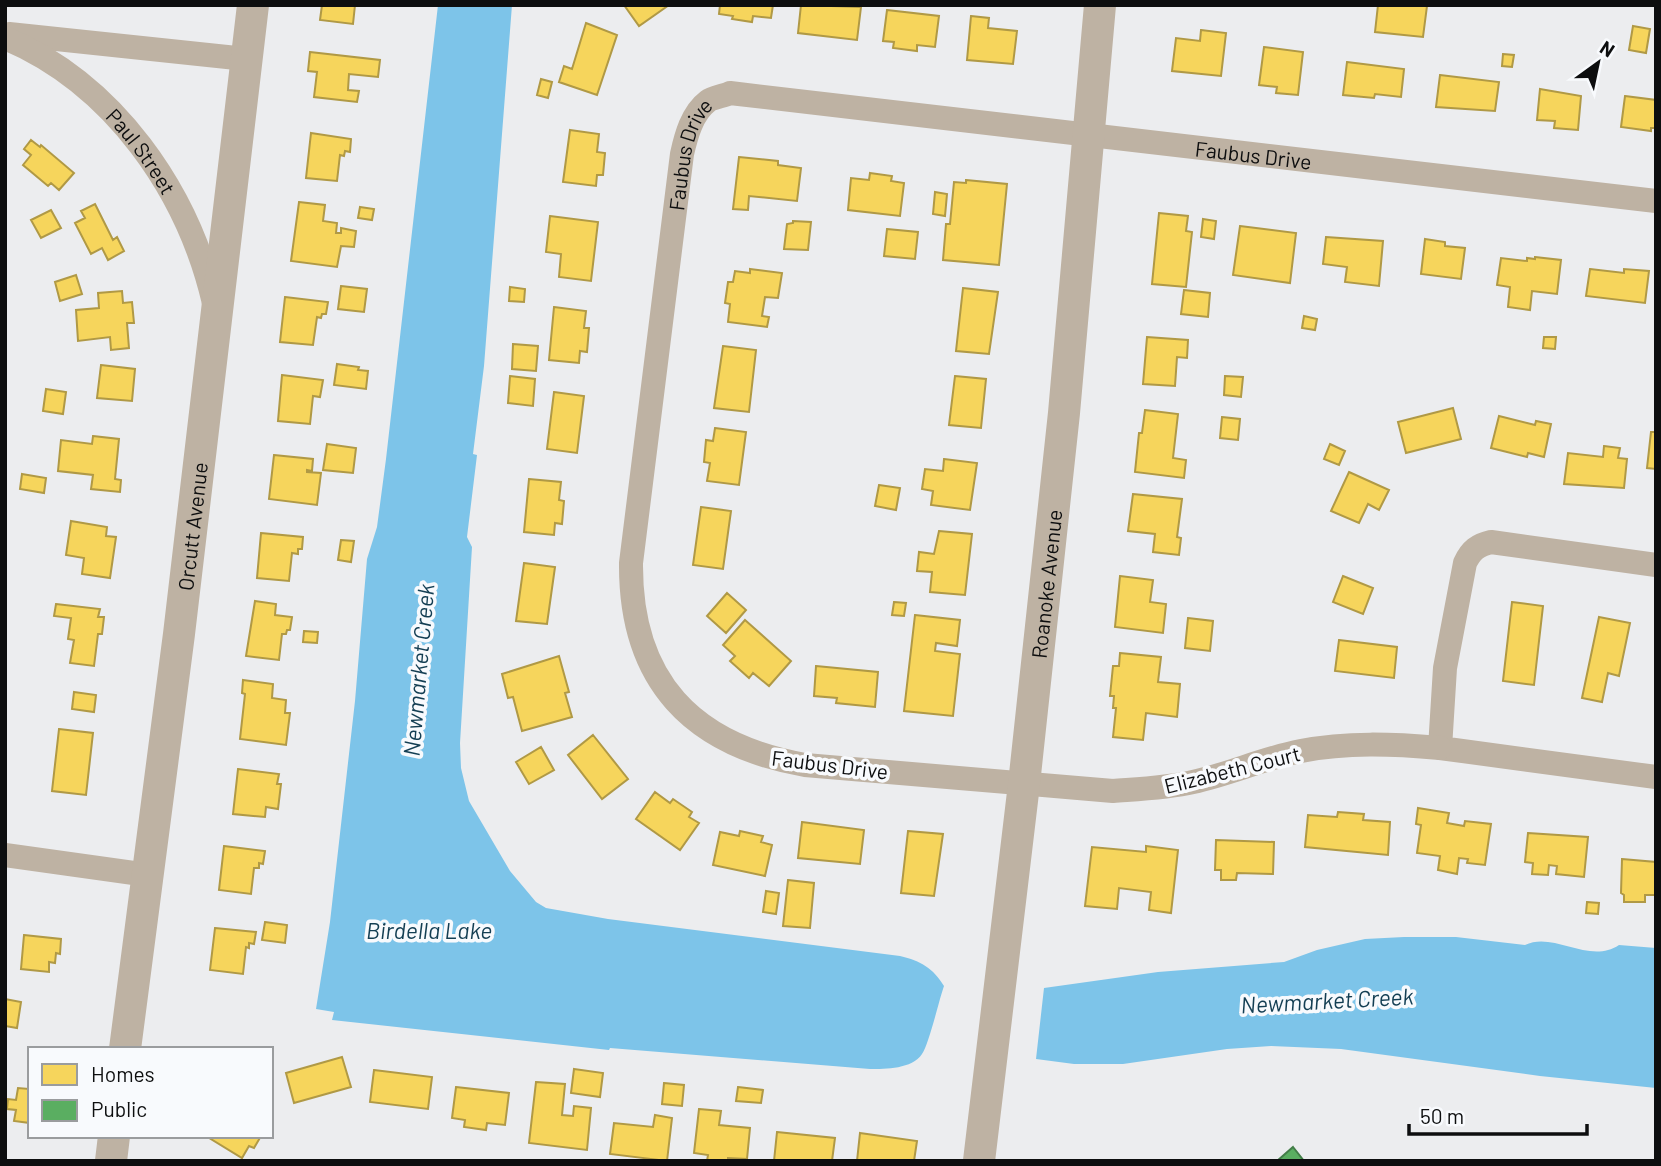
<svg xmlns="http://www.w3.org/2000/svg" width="1661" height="1166" viewBox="0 0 1661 1166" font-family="Barlow,sans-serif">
<rect width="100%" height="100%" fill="#ecedef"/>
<!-- water -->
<path fill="#7dc4e9" d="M438,5H512L484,366L473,454L477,455L467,537L472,547L460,743L461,768L469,801L510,871L536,902L546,908L608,919L900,956C921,961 933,968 944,986C939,1000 929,1044 922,1054C912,1069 886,1069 870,1069L610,1048L609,1050L332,1020L334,1012L316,1009L330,922L355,701L367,559L377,527L386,459Z
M1404,937H1456L1525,945C1554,931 1589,965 1619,945L1656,948V1088L1540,1076L1341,1049L1271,1046L1227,1049L1123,1064H1074L1036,1059L1044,988L1158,972L1284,962L1317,950L1365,939Z"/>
<!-- homes -->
<path fill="#f6d55c" stroke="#b09945" stroke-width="2" d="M322,5H355L353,24L320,20Z
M624,5H669L639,26Z
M720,5H773L771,18L753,16L752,22L732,19L733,16L719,14Z
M801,5L861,7L857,40L798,33Z
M1378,5L1427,6L1423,37L1375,32Z
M887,10L939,16L935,47L917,45V51L893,48L894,42L883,41Z
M971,16L989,18L988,28L1017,31L1013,64L967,60Z
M586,23L617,35L597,95L559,82L564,66L572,69Z
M1633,26L1650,29L1646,53L1629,50Z
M1201,30L1226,33L1221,76L1172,71L1176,38L1200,41Z
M1264,47L1303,52L1298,95L1276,93L1277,87L1259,85Z
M310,52L380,60L378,77L349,74L348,90L359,91L357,102L314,97L317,72L308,71Z
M1503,54L1514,55L1512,67L1502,66Z
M1347,62L1404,69L1401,97L1375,94L1374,98L1343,95Z
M1440,75L1499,82L1495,111L1436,107Z
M541,79L552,82L548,98L537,95Z
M1540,89L1581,96L1578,130L1554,128L1555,121L1537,120Z
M1625,96L1656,100V128H1651V131L1621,127Z
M570,130L599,134L597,152L605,153L603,175H597L596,186L563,182Z
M311,133L351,139L350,152L345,151L344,156L340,155L337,181L306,178Z
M31,140L40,147L41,145L74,173L59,190L51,183L48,186L23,165L31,155L24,149Z
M739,157L778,161V165L801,168L797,201L749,196L748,210L733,209Z
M870,173L892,176L891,181L904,183L900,216L848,210L851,178L869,180Z
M966,180L1007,184L999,265L943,260L946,224H950L954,182L966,183Z
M935,192L947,194L945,216L933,214Z
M299,202L325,205L323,221L337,223L336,233H341V228L356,231L354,247L341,246L337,267L291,261Z
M95,204L113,240L117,237L124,251L108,260L102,248L91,254L75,223L85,218L81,211Z
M360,207L374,209L372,220L358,218Z
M51,210L61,228L41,238L31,220Z
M1159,213L1188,216L1186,231L1192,232L1186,287L1152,284Z
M550,216L598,222L591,281L559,277L561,254L546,252Z
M1203,219L1216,221L1214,239L1201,237Z
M793,221L811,222L808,250L784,249L787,224L793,223Z
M1240,226L1296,233L1290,283L1233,275Z
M887,229L918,232L915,259L884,256Z
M1326,237L1383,241L1379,286L1345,282L1347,267L1323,264Z
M1425,239L1445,242V246L1465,248L1461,279L1421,274Z
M1535,257L1561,260L1557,294L1532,291L1530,310L1508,307L1510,287L1497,285L1501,258L1527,261V258L1535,259Z
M750,269L782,273L778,298L765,297L762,316L769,317L767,327L728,322L730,304L725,303L728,282H733L735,271L750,273Z
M1590,269L1624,273V269L1649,271L1645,303L1586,296Z
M76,275L82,294L60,301L55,282Z
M341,286L367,289L364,312L338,309Z
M510,287L525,289L524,302L509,301Z
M963,288L998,292L989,354L956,351Z
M1184,290L1210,293L1208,317L1181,314Z
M122,291L123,303L132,302L134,323H127L129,348L111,350L110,337L78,341L76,310L99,308L98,293Z
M285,297L328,302L326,314H322L321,318L317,317L313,345L280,342Z
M554,307L586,311L584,328H589L587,352L580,351L579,363L549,360Z
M1304,316L1317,319L1315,330L1302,328Z
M1147,337L1188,340L1187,358L1177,357L1175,386L1143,384Z
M1544,337H1556L1555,349L1543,348Z
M513,344L538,346L536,371L512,369Z
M723,346L756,350L749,412L714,408Z
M337,364L359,367L358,370L368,371L366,389L334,385Z
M101,365L135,369L132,401L97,398Z
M282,375L323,380L320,397L313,396L310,424L278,421Z
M510,376L535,379L533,406L508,403Z
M955,376L986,379L981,428L949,425Z
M1225,376L1243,377L1241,397L1224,395Z
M46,389L66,392L63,414L43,411Z
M554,392L584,396L577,453L547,449Z
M1453,408L1461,439L1406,453L1398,422Z
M1145,410L1178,414L1173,458L1186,460L1184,478L1135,472L1139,433H1142Z
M1499,416L1535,425L1536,421L1551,424L1544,457L1528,453L1527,457L1491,448Z
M1222,417L1240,419L1238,440L1220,438Z
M715,428L746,432L739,485L707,481L710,463L704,462L706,440L713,441Z
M1651,432H1656V469L1647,468Z
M93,436L119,439L115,479L121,480L120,492L91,489L93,475L58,471L61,440L92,444Z
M327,444L356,448L353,473L323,470Z
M1330,444L1345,451L1339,465L1324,459Z
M1604,446L1620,448L1618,458L1627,459L1624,488L1564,484L1568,453L1603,457Z
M274,455L313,459L312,471L307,470V472L321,473L317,505L269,499Z
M944,459L977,463L970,510L931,505L933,491L922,489L925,469L943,471Z
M1349,472L1389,490L1379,510L1368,504L1359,523L1331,511Z
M22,474L46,478L44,493L20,489Z
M529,479L561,482L559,500L564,501L562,524L555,523L554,535L524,532Z
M879,485L900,488L896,510L875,506Z
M1133,494L1182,499L1177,537L1181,538L1179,555L1153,552L1155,534L1128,531Z
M701,507L731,511L723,569L693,565Z
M71,521L107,527L106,536L116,537L110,578L82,574L84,558L66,555Z
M939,531L972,534L965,595L930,592L932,572L917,571L919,552L934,554Z
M261,533L303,537L302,549H298V554L292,553L289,581L257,578Z
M341,540L354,541L351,562L338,560Z
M524,563L555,567L547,624L516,621Z
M1120,576L1153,580L1150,602L1166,604L1163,633L1115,627Z
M1343,576L1373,588L1363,614L1333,602Z
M727,593L746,610L726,633L707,616Z
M255,601L276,604L275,615L292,617L290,630H287L286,634H282L279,660L246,656Z
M894,602L906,603L904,616L892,615Z
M1512,602L1543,606L1534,685L1503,681Z
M56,604L100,609L98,617H104L102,634H98L94,666L70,663L74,640L68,639L71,618L54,616Z
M915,615L960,620L957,646L936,643L935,651L960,654L953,716L904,711Z
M1599,617L1630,623L1619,676L1608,673L1602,702L1582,698Z
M1188,618L1213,621L1210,651L1185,648Z
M745,620L791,661L769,686L753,673L749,678L730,661L735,656L723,645Z
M304,631L318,632L317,643L303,642Z
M1339,640L1397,647L1394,678L1335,671Z
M1120,653L1161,657L1158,682L1180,684L1177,717L1146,713L1143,740L1113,737L1116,708H1113L1114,696H1110L1113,666H1119Z
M559,656L569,692L565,693L572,717L522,731L513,697L508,698L502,674Z
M816,666L878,672L875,707L836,703L837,698L814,696Z
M243,680L273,684L272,698L286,700L285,713H290L286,745L240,739L245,694L242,693Z
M74,692L96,695L94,712L72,709Z
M59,729L93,733L86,795L52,791Z
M593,735L628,779L602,799L568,755Z
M541,747L554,770L529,784L516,762Z
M238,769L279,774L277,784H281L278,809L266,807L265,817L233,814Z
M655,792L670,803L673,799L692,812L689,817L699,823L680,850L636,819Z
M1418,808L1449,813L1447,823L1464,826L1465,821L1491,824L1485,865L1467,863L1468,859L1459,858L1457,874L1438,870L1440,856L1417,853L1421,825L1416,824Z
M1338,812L1364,814L1363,820L1390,822L1388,855L1305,847L1308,815L1337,817Z
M802,822L864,830L860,864L798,858Z
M740,831L763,836L761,842L772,845L765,876L713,865L720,832L739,836Z
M908,831L943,834L934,896L901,893Z
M1528,833L1588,837L1584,877L1556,874L1557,866L1549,865L1548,875L1532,874L1533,863L1525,862Z
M1216,840L1274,842L1273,874L1237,873L1236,880H1221V870H1215Z
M224,846L265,851L263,864L259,863V868H254L251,894L219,890Z
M1146,846L1178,850L1171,913L1149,910L1151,892L1119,888L1117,909L1085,906L1092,847L1146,852Z
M1622,859L1656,862V895H1645V902H1624V895L1621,893Z
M788,880L814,883L810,928L783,926Z
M766,891L779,893L776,914L763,912Z
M1587,902L1599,903L1598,914L1586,913Z
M265,922L287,925L285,943L262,940Z
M215,928L256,932L254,944L249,943V948L246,947L243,974L210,970Z
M24,935L61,939L60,954L56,953L55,963L49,962V972L21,969Z
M5,999L21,1002L17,1028L5,1026Z
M342,1057L351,1087L294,1103L286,1073Z
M574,1069L603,1073L600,1097L571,1093Z
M374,1070L432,1077L428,1109L370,1102Z
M29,1081L30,1123L14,1121L16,1110L7,1109L8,1099L16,1100L18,1088L29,1089Z
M536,1082L565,1084L562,1115L573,1116L574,1106L591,1108L587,1150L529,1143Z
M664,1083L684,1085L682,1106L662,1104Z
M456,1087L509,1093L505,1125L487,1123L486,1130L464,1127L465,1120L452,1118Z
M738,1087L763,1090L761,1103L736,1101Z
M699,1109L721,1111L719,1125L750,1128L747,1159L728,1158V1161H707L708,1155L694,1153Z
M655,1115L672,1118L667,1161L610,1154L614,1123L653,1127Z
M777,1132L835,1138L832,1161H774Z
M860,1133L917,1141L914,1161H857Z
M206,1136H261L254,1148L249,1146L242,1158Z"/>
<!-- public -->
<path fill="#5aae61" stroke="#437e48" stroke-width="2" d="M1293,1147L1304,1161H1277Z"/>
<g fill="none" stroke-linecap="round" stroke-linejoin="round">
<!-- minor -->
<g stroke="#beb2a3" stroke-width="24">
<path d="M9,34L246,59"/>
<path id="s1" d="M5,38C114,84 188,191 214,303"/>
<path d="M1656,565L1491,542C1478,545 1471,550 1465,563L1445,668L1440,748L1656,777"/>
<path id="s2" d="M1440,748C1393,744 1347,742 1301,751C1264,758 1230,774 1193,782C1167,788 1140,789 1113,791L805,765C692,745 630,681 631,563L682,154C686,136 692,113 708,101C713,97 724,96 730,93L1656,201"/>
<path d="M5,855L148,875"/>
</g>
<!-- tertiary -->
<g stroke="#beb2a3" stroke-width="32">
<path id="s3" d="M125,1049L179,634L253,5"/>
<path d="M111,1161L114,1136"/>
<path id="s4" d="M979,1161L1024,784L1064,413L1100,5"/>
</g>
</g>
<g text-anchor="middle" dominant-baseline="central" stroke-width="7" stroke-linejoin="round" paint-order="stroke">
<!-- street labels -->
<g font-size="21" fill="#0d0e0f" stroke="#f8fafd">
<text stroke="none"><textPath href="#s1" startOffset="180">Paul Street</textPath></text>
<text stroke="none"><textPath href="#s2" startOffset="1960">Faubus Drive</textPath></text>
<text stroke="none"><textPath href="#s2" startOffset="1351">Faubus Drive</textPath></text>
<text stroke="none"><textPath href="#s3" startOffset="527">Orcutt Avenue</textPath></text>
<text stroke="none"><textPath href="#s4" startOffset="581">Roanoke Avenue</textPath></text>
<text transform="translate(830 764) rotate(7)">Faubus Drive</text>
<text transform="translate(1232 769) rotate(-14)">Elizabeth Court</text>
</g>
<!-- water labels -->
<g font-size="23" font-style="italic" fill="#133e53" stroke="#f8fafd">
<text transform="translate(418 670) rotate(-85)">Newmarket Creek</text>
<text x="429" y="930">Birdella Lake</text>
<text transform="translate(1327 1000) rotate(-3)">Newmarket Creek</text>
</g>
</g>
<!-- border -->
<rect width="1661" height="1166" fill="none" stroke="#0d0e0f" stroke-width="14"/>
<!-- legend -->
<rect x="28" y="1047" width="245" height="91" fill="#f8fafd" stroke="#9a9c9e" stroke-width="2"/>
<rect x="42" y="1064" width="35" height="21" fill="#f6d55c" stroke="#9a9c9e" stroke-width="2"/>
<text x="91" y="1082" font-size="21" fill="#0d0e0f">Homes</text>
<rect x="42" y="1100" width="35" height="21" fill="#5aae61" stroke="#9a9c9e" stroke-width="2"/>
<text x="91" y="1117" font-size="21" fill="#0d0e0f">Public</text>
<!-- north arrow -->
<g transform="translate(1598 63) rotate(33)" stroke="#f8fafd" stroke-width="5" paint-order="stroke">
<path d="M0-5L12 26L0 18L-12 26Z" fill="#0d0e0f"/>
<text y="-10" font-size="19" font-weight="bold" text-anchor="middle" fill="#0d0e0f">N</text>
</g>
<!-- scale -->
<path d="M1409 1124v10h178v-10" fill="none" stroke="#0d0e0f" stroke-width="3.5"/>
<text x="1420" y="1124" font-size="21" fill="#0d0e0f" stroke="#f8fafd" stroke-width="5" paint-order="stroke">50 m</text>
</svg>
